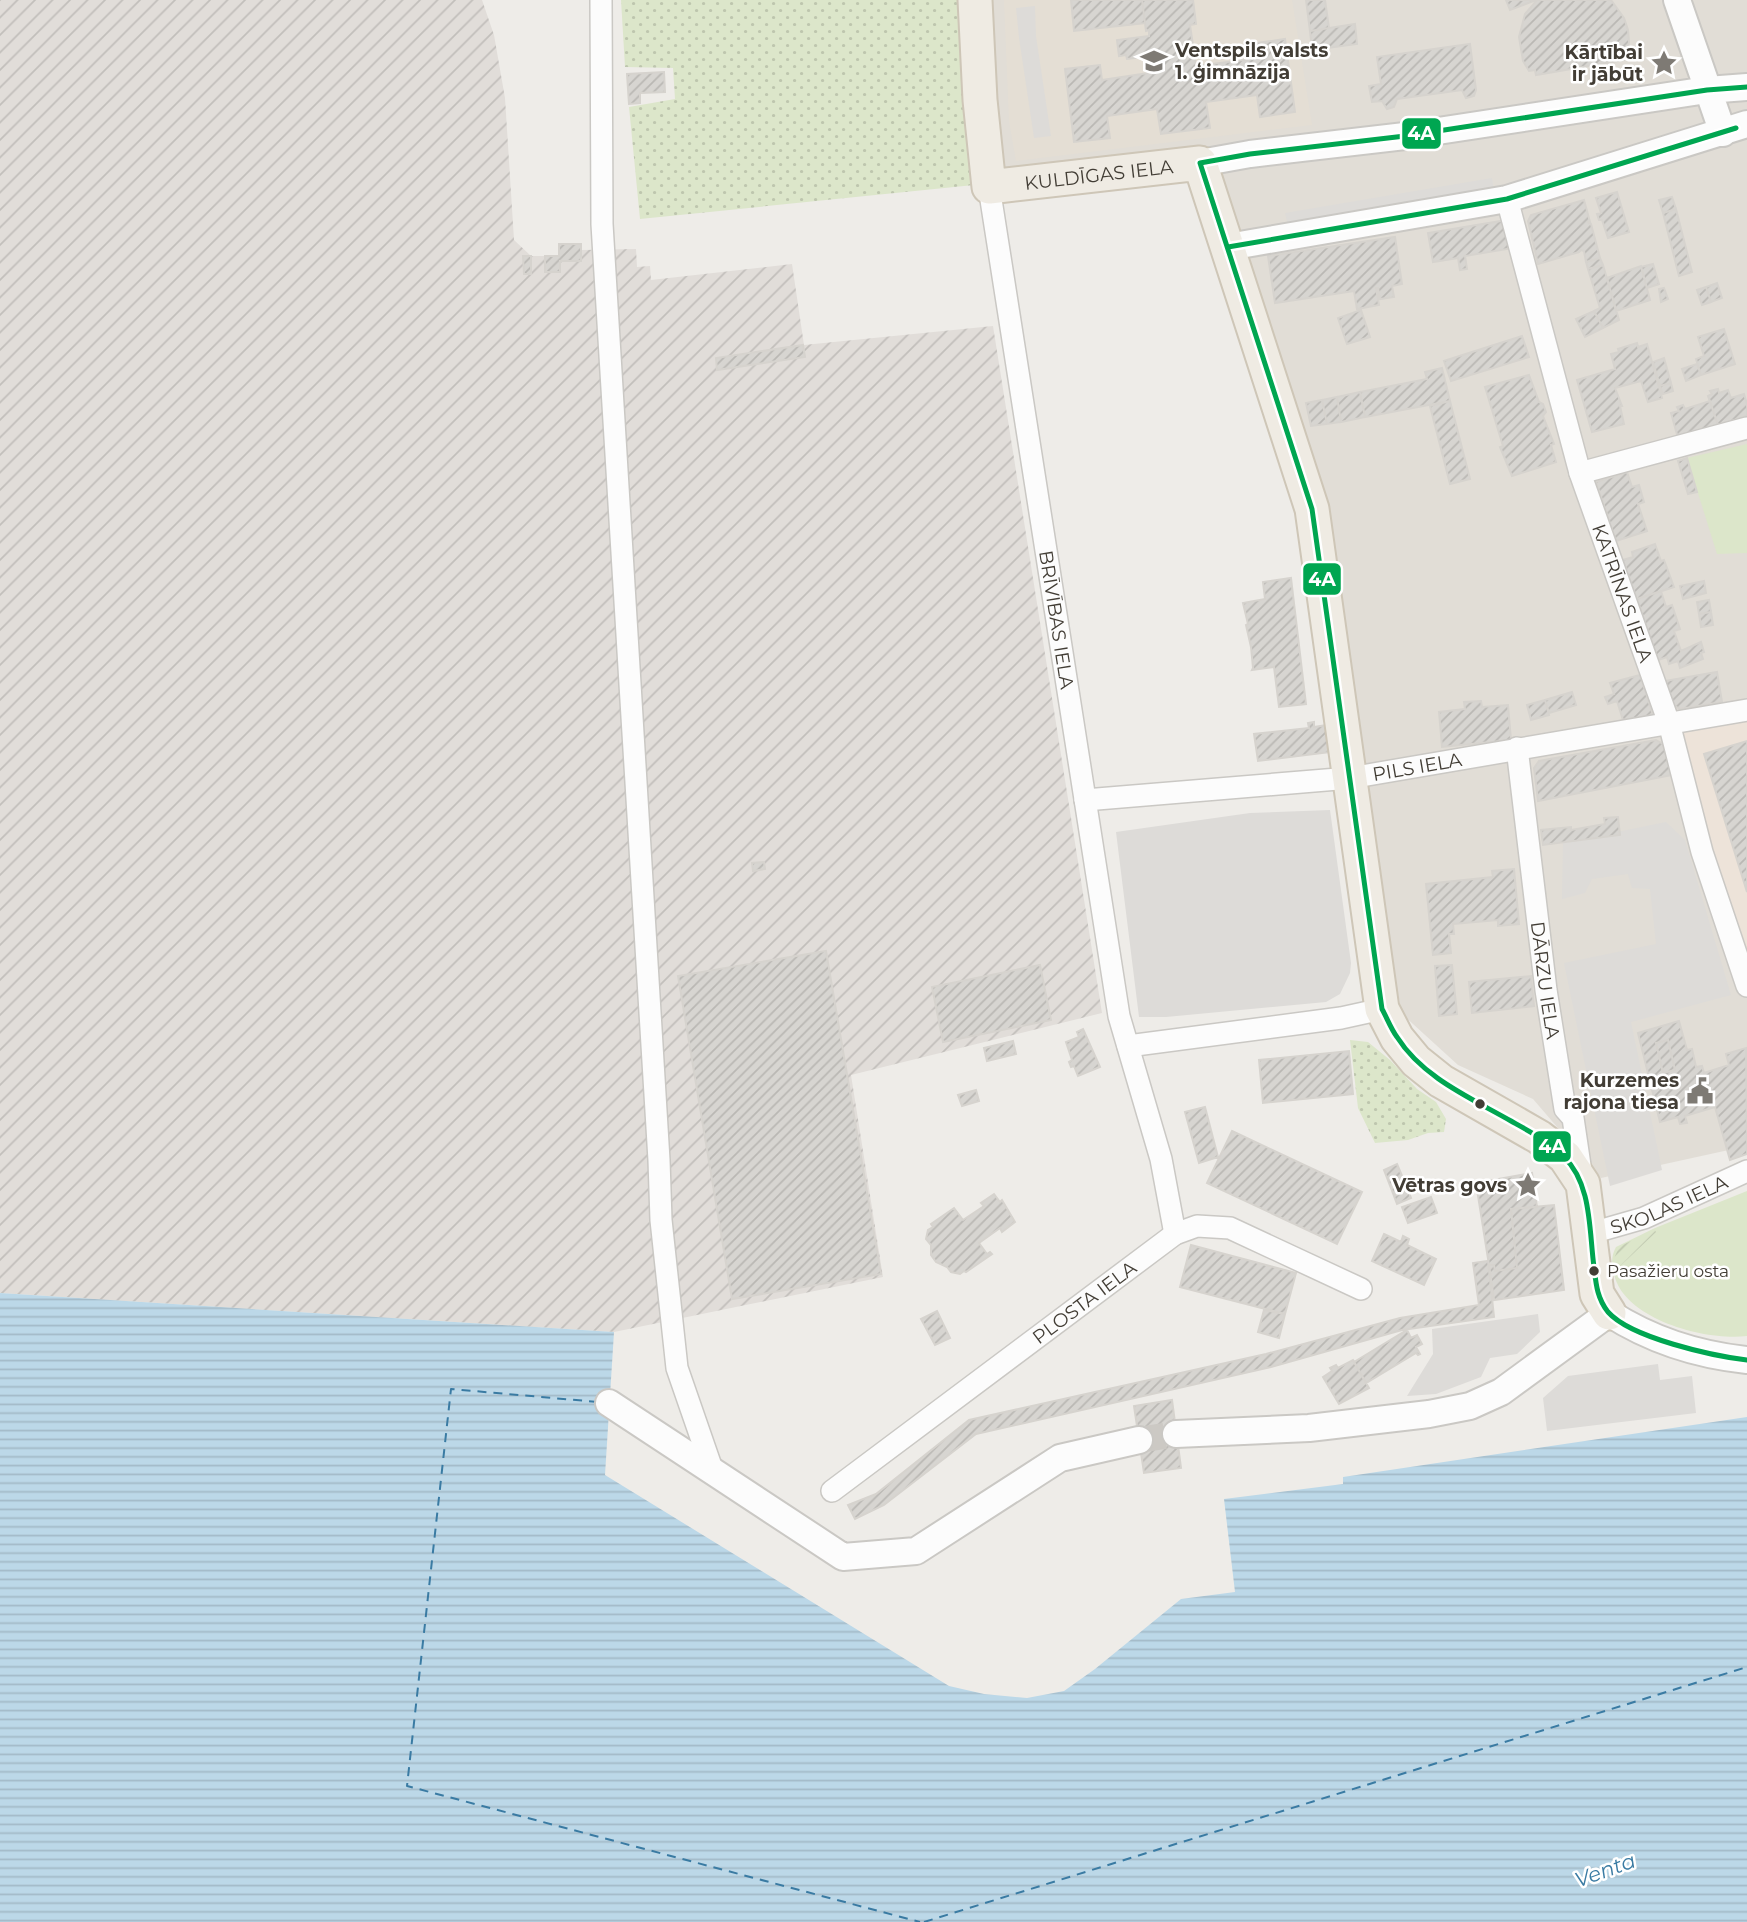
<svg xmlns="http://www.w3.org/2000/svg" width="1747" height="1922" viewBox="0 0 1747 1922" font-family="Montserrat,sans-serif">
<defs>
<pattern id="industrial-furrows" width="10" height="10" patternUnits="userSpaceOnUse" patternTransform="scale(1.75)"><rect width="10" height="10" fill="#e1ddd9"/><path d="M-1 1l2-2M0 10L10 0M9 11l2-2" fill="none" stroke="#c2bfbb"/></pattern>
<pattern id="grass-dots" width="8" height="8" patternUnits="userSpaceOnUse" patternTransform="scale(1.75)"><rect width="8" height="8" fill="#dce6ca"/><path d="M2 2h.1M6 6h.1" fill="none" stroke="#bec6ae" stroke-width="1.8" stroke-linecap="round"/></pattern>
<pattern id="garden-furrows" width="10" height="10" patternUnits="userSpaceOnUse" patternTransform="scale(1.75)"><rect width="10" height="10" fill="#dce6ca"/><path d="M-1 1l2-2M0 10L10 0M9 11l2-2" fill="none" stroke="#bec6ae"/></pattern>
<pattern id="water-rules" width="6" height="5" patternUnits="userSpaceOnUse" patternTransform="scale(1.75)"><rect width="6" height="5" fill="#bcd8e8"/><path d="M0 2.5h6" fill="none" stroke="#a3bac8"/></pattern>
<pattern id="building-hatch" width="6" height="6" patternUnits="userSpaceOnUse" patternTransform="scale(1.75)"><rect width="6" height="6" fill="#d7d5d1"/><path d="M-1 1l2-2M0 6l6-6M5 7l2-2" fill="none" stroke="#bab8b4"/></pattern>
</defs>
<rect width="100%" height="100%" fill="#eeece8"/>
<!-- residential -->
<path fill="#e1ddd6" d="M992,0H1747V1146L1601,1178L1533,1099L1458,1065L1402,1014L1304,511L1190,154L996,170Z"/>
<!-- commercial -->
<path fill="#ede3d9" d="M1747,713V957L1673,726Z"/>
<!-- industrial -->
<path fill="url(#industrial-furrows)" d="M0,0H482L494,35L505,98L514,240L531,256H559V244H581V250L636,249L637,267L650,266L651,280L792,264L804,345L993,326L1102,1013L851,1075L883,1277L614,1332L0,1293Z"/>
<!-- education -->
<path fill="#e4ded4" d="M1004,0H1292L1312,125L1016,161L1009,121Z"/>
<!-- grass -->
<path fill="url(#grass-dots)" d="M621,0H961L974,185L640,219L629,107L675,99L673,68L625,67Z
M1350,1040L1368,1042L1390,1060L1417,1089L1436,1102L1446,1119L1444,1132L1428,1133L1408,1140L1375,1143L1358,1108Z"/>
<!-- park -->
<path fill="#dce6ca" d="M1747,444V553L1717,554L1687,458Z
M1747,1191V1336C1707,1341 1629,1321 1615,1278C1612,1267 1610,1258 1616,1247L1655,1228Z"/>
<!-- garden -->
<path fill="url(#garden-furrows)" d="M1654,1229L1656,1232L1615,1271L1613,1261L1619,1247Z"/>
<!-- parking -->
<path fill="#dddbd8" d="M1035,6L1036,36L1051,136L1034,138L1019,38L1016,8Z
M1492,178L1494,191L1288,225L1285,213Z
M1330,810L1351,963L1350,973L1340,994L1326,1002L1166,1017H1139L1116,832L1250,813Z
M1666,822L1685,840L1731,995L1631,1022L1662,1170L1610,1186L1564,963L1656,944L1650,889L1632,888L1628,874L1592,879L1585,893L1562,899L1563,843Z
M1538,1314L1540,1332L1517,1354L1490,1358L1481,1377L1436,1394L1407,1396L1433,1354L1432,1329Z
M1658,1364L1660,1380L1692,1376L1696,1413L1547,1431L1543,1398L1568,1376Z"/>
<!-- water -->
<path fill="url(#water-rules)" d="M0,1293L614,1332L605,1475L949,1686L984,1694L1027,1698L1064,1691L1095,1669L1181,1599L1235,1592L1224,1499L1343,1484V1477L1747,1417V1922H0Z"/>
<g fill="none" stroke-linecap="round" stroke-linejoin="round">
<!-- ferry -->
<path stroke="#3a7ba3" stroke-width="2" stroke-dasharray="9 7" stroke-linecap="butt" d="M598,1402L451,1389L407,1786L920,1922
M924,1922L1747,1667"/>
</g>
<!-- building -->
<path fill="url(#building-hatch)" stroke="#d6d3ce" stroke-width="2" d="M1071,0H1142L1145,23L1074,31Z
M1142,0H1193L1196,24L1190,25L1196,66L1252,59L1250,44L1285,39L1295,112L1260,117L1257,95L1206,102L1210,128L1161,134L1157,109L1107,116L1110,138L1074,142L1065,69L1100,65L1102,80L1155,72L1152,56L1127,59L1126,55L1119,56L1117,40L1149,36V30L1146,31Z
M1306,0H1325L1329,28L1310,31Z
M1506,0H1536L1510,10Z
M1537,0H1611L1624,18L1628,30L1629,42L1627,54L1623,55L1624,60L1536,75L1535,70L1529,71L1523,61L1519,37L1525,14Z
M1355,24L1357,44L1312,50L1310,31Z
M1470,44L1476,90L1474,96L1466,98L1462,90L1397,99L1394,107L1387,109L1382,101L1372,102L1369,86L1381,84L1377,57Z
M664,72L665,92L640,93V103L629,104L627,74Z
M1617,192L1629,232L1608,238L1602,220H1599L1597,214L1601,213L1596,198Z
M1672,197L1676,209L1663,213L1659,200Z
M1584,200L1590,222H1587L1591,224L1600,258L1586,262L1584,251L1581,250L1579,252L1538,264L1528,221L1531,215Z
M1676,209L1692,272L1679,276L1663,213Z
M1507,220L1513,248L1465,256L1467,269L1460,270L1458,258L1433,262L1428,233Z
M1395,237L1402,284L1392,286L1394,297L1380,299L1378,288H1376L1379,305L1357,309L1354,291L1275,303L1268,256Z
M559,244H581V261H560V272H545V256H559Z
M523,256H531V274H524Z
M1600,258L1603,265L1588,269L1586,262Z
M1653,264L1659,284L1647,288L1641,267Z
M1603,265L1619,320L1603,328L1594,311L1600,308L1588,269Z
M1641,266L1650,300L1616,311L1607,278Z
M1717,283L1722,298L1711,302L1706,287Z
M1706,287L1711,302L1702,305L1697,290Z
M1664,288L1668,299L1661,302L1659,289Z
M1361,310L1370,337L1347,344L1338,318Z
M1594,311L1603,328L1585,337L1576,319Z
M1724,329L1735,364L1701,375L1696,359L1704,356L1698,337Z
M1522,336L1529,357L1451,381L1444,361Z
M1637,343L1638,347L1647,344L1662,398L1648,402L1641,381L1615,388L1622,406H1620L1624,424L1592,432L1577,380L1615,369L1611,354L1619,352L1618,349Z
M803,345L805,357L717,370L716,358Z
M1664,358L1671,383L1660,386L1653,362Z
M1697,364L1701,375L1686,381L1682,369Z
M1442,368L1450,401L1365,417L1360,392L1427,379L1425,372Z
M1529,375L1539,402L1543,404L1546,412L1543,416L1554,444L1551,445L1556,462L1512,476L1500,447L1503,446L1485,387Z
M1671,383L1673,391L1663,394L1660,386Z
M1718,389L1719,393L1728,390L1731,398L1744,394L1747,404V416L1718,425L1708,396L1712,394L1710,391Z
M1360,392L1365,417L1341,422L1337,397Z
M1337,397L1341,422L1327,424L1322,400Z
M1322,400L1327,424L1311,426L1306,403Z
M1450,401L1470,479L1450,484L1430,406Z
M1710,401L1718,425L1678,438L1671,413L1679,411L1677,407L1683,405L1685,409Z
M1687,458L1697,492L1688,494L1678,461Z
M1627,472L1632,487L1639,485L1644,502L1638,504L1647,531L1616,541L1596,482Z
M1655,544L1661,561L1664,560L1674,587L1637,599L1623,560L1633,557L1632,552Z
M1291,578L1306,704L1279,707L1274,667L1252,670L1253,668L1251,647L1246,625L1248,624L1243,603L1265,599L1263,582Z
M1704,581L1706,593L1683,599L1680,586Z
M1661,591L1666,607L1672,605L1680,629L1674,631L1681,651L1701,642L1704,652L1701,653L1703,659L1680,668L1678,661L1669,664L1667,657L1658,660L1637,599Z
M1709,600L1711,612L1699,614L1697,602Z
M1711,612L1713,625L1701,627L1699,614Z
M1717,672L1722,702L1680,709L1673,705L1665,681Z
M1640,675L1653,715L1623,720L1617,701L1608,704L1605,697L1614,694L1610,683Z
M1572,692L1576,705L1549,713L1545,700Z
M1545,700L1549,715L1531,720L1527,705Z
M1481,701L1482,707L1508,705L1511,740L1442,747L1439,712L1465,709L1464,702Z
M1314,722V727L1327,725L1331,752L1258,761L1254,734L1309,728L1308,723Z
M1656,740L1663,744L1672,775L1538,801L1534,768L1539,761Z
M1747,741V892L1704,754Z
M1618,817L1620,835L1543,845L1541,830L1571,827V830L1605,824L1604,818Z
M764,862L765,869L753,871L752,863Z
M1514,869L1519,924L1498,926V920L1453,924L1454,934H1449L1451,953L1433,955L1426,884L1493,877L1492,871Z
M826,951L881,1274L732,1299L678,976Z
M1040,965L1051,1020L943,1042L932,987Z
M1452,965L1457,1014L1439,1016L1435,966Z
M1531,976L1534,1006L1472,1013L1469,982Z
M1679,1021L1687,1050L1692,1049L1696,1067L1702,1066L1704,1073L1729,1065L1726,1054L1746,1048L1747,1154L1730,1160L1715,1107L1685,1116L1687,1123L1680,1124L1678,1117L1660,1122L1638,1033Z
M1083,1029L1100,1067L1078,1076L1074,1066L1071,1067L1069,1062L1072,1060L1066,1042L1079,1037L1077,1032Z
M1668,1040L1675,1070L1663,1073L1656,1043Z
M1013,1041L1016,1054L987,1061L984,1048Z
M1349,1051L1353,1094L1263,1103L1259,1060Z
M976,1090L979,1101L962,1106L958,1095Z
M1205,1107L1218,1157L1199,1163L1185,1112Z
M1232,1131L1362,1192L1337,1244L1207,1183Z
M1397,1164L1408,1190L1394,1196L1384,1170Z
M1532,1173L1537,1207L1511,1209L1517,1268L1495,1271L1494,1265H1489L1476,1183Z
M1408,1190L1411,1198L1397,1204L1394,1196Z
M994,1194L1000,1202L1002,1200L1015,1222L1002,1232L1000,1228L979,1243L987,1254L990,1252L992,1254L966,1272L964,1271L960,1274L951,1272L947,1267L936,1262L931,1255V1245L926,1239L928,1230L933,1227L931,1224L954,1208L963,1220L984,1206L981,1203Z
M1431,1197L1437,1213L1408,1223L1402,1207Z
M1554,1205L1564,1290L1494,1300L1489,1265H1494L1495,1271L1517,1268L1511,1209Z
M1384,1234L1401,1242L1403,1236L1409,1239L1407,1245L1436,1259L1424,1285L1372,1261Z
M1191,1245L1296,1273L1285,1314L1180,1287Z
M1488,1261L1494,1317L1402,1330L1271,1367L976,1434L884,1505L855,1519L848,1505L876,1494L969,1420L1266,1354L1400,1318L1479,1305L1473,1263Z
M1264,1310L1285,1314L1279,1338L1258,1332Z
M937,1311L950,1338L935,1345L921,1319Z
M1407,1330L1411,1338L1417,1335L1422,1344L1416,1347L1420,1354L1418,1355L1416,1353L1366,1383L1354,1362Z
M1353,1360L1369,1388L1339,1404L1323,1377L1332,1371L1330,1368L1336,1365L1338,1368Z
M1172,1400L1181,1468L1144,1473L1134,1406Z"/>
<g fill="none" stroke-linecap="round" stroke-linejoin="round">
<!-- tertiary-tunnel -->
<path stroke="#ccc9c4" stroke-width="26" stroke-dasharray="26 13" stroke-linecap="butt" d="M1139,1440L1176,1434"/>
<!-- minor casing -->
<g stroke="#cac8c4" stroke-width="24">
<g id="minor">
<path d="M601,0L602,224L659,1160L661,1220L677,1368L713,1472"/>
<path id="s1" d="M989,187L1119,1016L1161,1159L1175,1234"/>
<path id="s2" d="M1507,199L1580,473L1669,723L1702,852L1747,986"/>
<path d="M1580,473L1747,428"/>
<path id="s3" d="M1517,748L1546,990L1565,1109L1573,1118L1581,1172"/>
<path id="s4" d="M1085,800L1350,778L1747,710"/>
<path d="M1128,1046L1341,1018L1382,1009"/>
<path id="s5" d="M1588,1234L1644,1218L1747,1171"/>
<path id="s6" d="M832,1491L1175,1234L1197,1226L1230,1228L1361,1289"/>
</g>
</g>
<!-- tertiary casing -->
<g stroke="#cac8c4" stroke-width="30">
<path id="tertiary" d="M1677,0L1723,133
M1200,163L1250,154L1405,136L1707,90L1747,87
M1228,247L1507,199L1747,124
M609,1403L843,1557L916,1551L1060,1458L1139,1440
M1176,1434L1309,1428L1429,1414L1470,1406L1501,1392L1609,1313C1651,1340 1698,1355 1747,1360"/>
</g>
<!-- primary casing -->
<g stroke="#cec6b7" stroke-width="37">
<g id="primary">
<path id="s7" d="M975,0L980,100L989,187L1200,163L1312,509L1382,1009L1397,1038L1416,1061L1441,1081L1539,1137L1565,1157L1583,1184L1597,1294L1609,1313"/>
</g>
</g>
<!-- minor -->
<use href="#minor" stroke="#fcfcfc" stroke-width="21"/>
<!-- tertiary -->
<use href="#tertiary" stroke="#fcfcfc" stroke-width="26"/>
<!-- primary -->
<use href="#primary" stroke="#efebe3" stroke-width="33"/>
<!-- bus-1 casing -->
<g stroke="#fff" stroke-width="10">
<path id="bus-1" d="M1747,87L1707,90L1405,136L1250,154L1200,163L1312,509L1382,1009C1387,1018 1391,1029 1397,1037C1423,1078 1471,1098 1511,1121C1529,1131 1550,1142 1564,1157C1592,1184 1589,1231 1594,1267C1596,1284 1597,1298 1608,1312C1631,1338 1713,1356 1747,1360
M1228,247L1507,199L1736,128"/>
</g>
<!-- bus-1 -->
<use href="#bus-1" stroke="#00a651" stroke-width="5"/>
</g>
<!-- icons -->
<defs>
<g id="school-bare" transform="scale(2.1)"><path d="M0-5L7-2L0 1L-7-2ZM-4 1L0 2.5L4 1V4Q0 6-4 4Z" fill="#7e7a74" stroke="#fff" stroke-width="2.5" paint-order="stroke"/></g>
<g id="sight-bare" transform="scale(2.1)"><path d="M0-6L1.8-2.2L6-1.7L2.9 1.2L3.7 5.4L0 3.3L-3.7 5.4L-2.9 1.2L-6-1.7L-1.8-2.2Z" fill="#7e7a74" stroke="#fff" stroke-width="2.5" paint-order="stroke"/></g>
<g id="civic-bare" transform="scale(2.1)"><path d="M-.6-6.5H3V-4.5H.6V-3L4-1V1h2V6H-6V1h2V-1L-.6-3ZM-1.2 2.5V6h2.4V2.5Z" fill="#7e7a74" stroke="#fff" stroke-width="2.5" paint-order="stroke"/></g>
</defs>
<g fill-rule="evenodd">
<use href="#school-bare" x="1154" y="61"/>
<use href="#sight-bare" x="1664" y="63"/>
<use href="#civic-bare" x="1700" y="1091"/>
<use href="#sight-bare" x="1528" y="1185"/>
</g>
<!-- markers -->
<g fill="#423d35" stroke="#fff" stroke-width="2.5">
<circle cx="1480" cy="1104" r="6"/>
<circle cx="1594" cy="1271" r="6"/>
</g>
<g text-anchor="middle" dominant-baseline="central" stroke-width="5" stroke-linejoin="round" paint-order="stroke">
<!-- bus labels -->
<g font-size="17" fill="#423d35" stroke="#fff" text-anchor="start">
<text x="1607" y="1271">Pasažieru osta</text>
</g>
<!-- poi labels -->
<g font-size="19" font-weight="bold" fill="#423d35" stroke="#fff" text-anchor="end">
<text x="1175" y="50" text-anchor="start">Ventspils valsts<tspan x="1175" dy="22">1. ģimnāzija</tspan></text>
<text x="1643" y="52">Kārtībai<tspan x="1643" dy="22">ir jābūt</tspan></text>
<text x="1679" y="1080">Kurzemes<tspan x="1679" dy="22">rajona tiesa</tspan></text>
<text x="1507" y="1185">Vētras govs</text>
</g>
<!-- street labels -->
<g font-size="19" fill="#423d35" stroke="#fff">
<text stroke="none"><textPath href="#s7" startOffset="298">KULDĪGAS IELA</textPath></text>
<text stroke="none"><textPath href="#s2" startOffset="411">KATRĪNAS IELA</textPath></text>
<text stroke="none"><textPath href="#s1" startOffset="438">BRĪVĪBAS IELA</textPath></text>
<text stroke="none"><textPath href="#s4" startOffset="334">PILS IELA</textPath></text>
<text stroke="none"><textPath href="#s3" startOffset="234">DĀRZU IELA</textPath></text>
<text stroke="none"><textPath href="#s5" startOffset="86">SKOLAS IELA</textPath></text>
<text stroke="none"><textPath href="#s6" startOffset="315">PLOSTA IELA</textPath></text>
</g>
<!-- water labels -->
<g font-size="21" font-style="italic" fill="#3a7ba3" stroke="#fff">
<text transform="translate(1605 1870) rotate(-20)">Venta</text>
</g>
</g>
<g stroke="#fff" stroke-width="2.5">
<rect x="1401" y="117" width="41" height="33" rx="7" fill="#00a651"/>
<rect x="1302" y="562" width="40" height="34" rx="7" fill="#00a651"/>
<rect x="1532" y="1130" width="40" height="33" rx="7" fill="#00a651"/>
</g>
<g font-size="19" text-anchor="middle" font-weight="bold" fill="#fff">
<text x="1421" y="140">4A</text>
<text x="1322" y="586">4A</text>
<text x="1552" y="1153">4A</text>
</g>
</svg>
